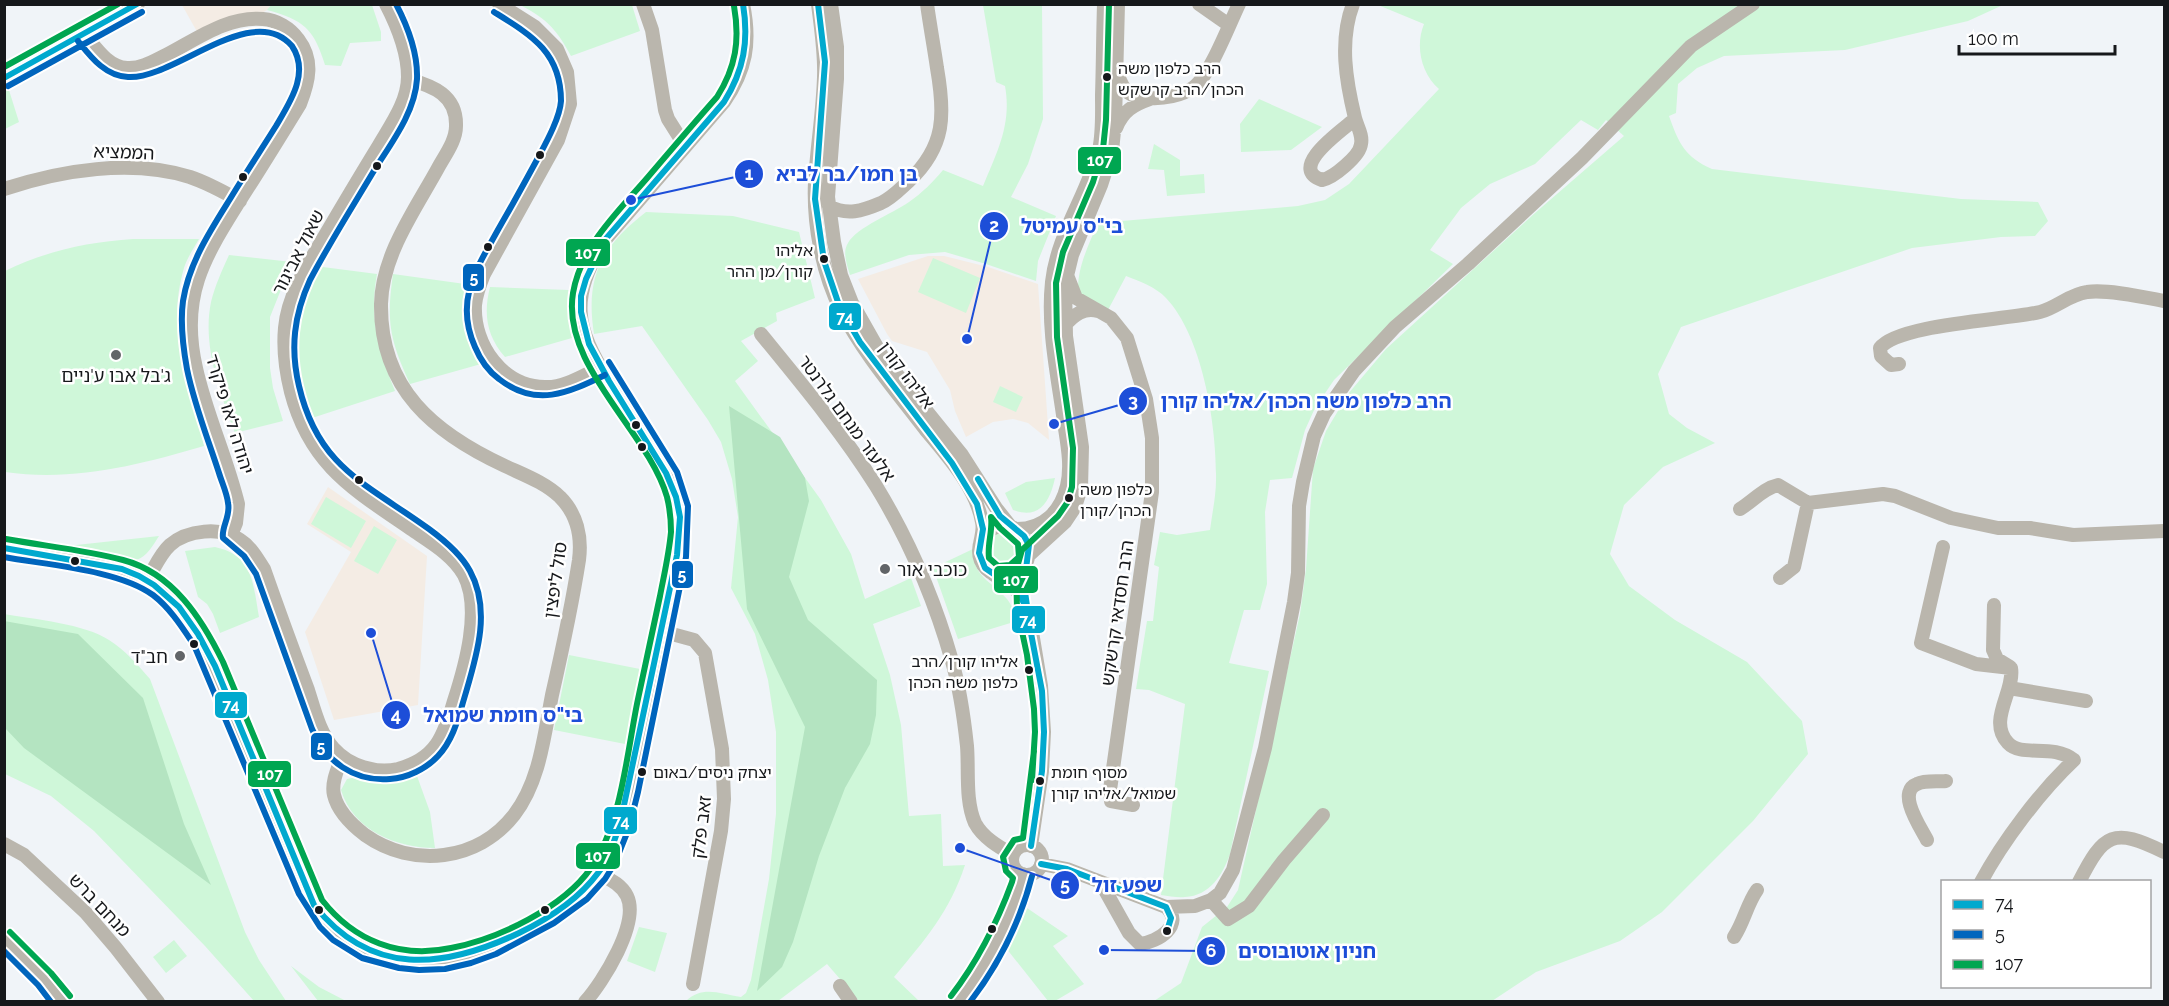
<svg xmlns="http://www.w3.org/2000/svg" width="2169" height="1006" viewBox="0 0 2169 1006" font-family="Raleway,'Noto Sans Hebrew',sans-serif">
<rect width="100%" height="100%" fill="#f0f4f8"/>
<!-- education -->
<path fill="#f4ece4" d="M182,5H271L267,10L254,18L200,37Z
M928,256H944L988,267L1038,284L1049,440L1028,423L1013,419L993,422L966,437L955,411L950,390L927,352L892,341L887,334L858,279Z
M328,487L427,556L418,705L334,720L305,632L351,552L307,524Z"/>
<!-- green -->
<path fill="#cff7d9" d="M271,5H372L381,32V41L350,43L341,66L325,65C314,29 304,20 267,10Z
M523,5H632L640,31L571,56C557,30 548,20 522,6Z
M983,5H1042L1043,119L1028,164L1011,197L1056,216L1038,261L1036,281L986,264L945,252L909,255L850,275C847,265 842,252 848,243C857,227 892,214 909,202C922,193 933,182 943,170L983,186C997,152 1012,124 1005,86L996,82Z
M1378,5H2003L1968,21L1845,50L1724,56L1697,68L1678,84L1676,113L1669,116C1679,144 1685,157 1712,169L1961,199L2038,202L2048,221L2035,236L2001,237L1912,248L1681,327L1658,374L1669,414L1687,428L1715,443L1663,467L1624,505L1610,554L1629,586L1675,620L1747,662L1802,721L1808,754L1753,821L1662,912L1620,941L1536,972L1492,1001H1154L1181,983L1202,927L1227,907L1238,890L1300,614L1306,569L1313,469L1326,431L1348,394L1386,349L1535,213L1624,136L1606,120L1598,130L1581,120L1535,164L1490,184L1461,208L1430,250L1453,264L1334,380L1315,408L1305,430L1292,478L1270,480L1265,512L1267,584L1260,610H1244L1229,663L1269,671L1230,854C1223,874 1210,896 1185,897C1178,898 1169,896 1161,895L1185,704L1149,690L1136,689L1147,621H1153L1159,567L1154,565L1160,532L1177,535L1210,530C1212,514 1216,496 1216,480C1217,427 1203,337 1166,298C1156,287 1139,281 1126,276L1108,310L1078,293C1077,268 1088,246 1098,223L1298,206L1325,200L1349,184L1439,89C1421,73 1415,46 1424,24Z
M8,87L19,122L5,129V89Z
M1259,99L1322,127L1291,150L1241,152L1240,124Z
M1154,144L1180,160V176L1204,174L1205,193L1167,196L1164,170L1148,169Z
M646,212L733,216L799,232L815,298L776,313L777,321L741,341L758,361L735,381L821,500L851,554L865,599L911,578L921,606L873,624L890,675L901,725L909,816L941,814L943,866L965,865C950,911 925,940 894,977L919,1001H859L827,964L778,1001H686C703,985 720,994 741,997L746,993L751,980L769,879L776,814V732L768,680L755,634L731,588L738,517L732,479L721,442L708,420L642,326L594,334C585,277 601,247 646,212Z
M133,239H199C194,248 187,258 184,268C165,332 191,386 204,446C139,465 73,482 5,472V271C46,251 88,242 133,239Z
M229,255L292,262L270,317V368L273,388L283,421L235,433C220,392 202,346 211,302C215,286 222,270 229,255Z
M933,258L980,278L966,313L918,292Z
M315,266L377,274C369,319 378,349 395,391L312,418C290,356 286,327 315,266Z
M393,274L465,284C461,316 467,335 481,364L410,384C390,340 386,323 393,274Z
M490,287L569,290L567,307L572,338L505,357C487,336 483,315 490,287Z
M1000,386L1023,397L1016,412L993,402Z
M1055,478C1050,501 1040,520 1013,510L1005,493L1026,482Z
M326,497L366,521L351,548L311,524Z
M374,526L397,540L378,574L354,561Z
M984 551a20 20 0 1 1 40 0a20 20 0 1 1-40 0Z
M159,536C153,545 147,557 136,560C125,564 81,549 67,546Z
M215,547C253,555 253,583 259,617L220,633L213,614L207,604L198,597L185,551Z
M973,549C973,578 991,580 1007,599C1012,605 1015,614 1017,621L958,639L933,568Z
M4,614C34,619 85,624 109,640C125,650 137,664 150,679L245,932L259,960L286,1001H254L205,946L94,831L51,796L5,774Z
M569,655L640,669L625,744L554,730Z
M362,776L388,781L417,776L430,812L435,848C396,848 353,830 341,790L347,779Z
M1027,908L1068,936L1053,946L1084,984L1055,1001H1048L1006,948Z
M639,927L667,933L655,972L627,961Z
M174,940L187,956L166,973L153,957Z
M291,966L319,987L346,1001H318Z"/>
<!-- forest -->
<path fill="#b4e4c1" d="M729,406L780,437L805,478L809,501L789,577L808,620L877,680L876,715L870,744L845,788L819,856L793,942L782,967L757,991L805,727L747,609Z
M4,621L78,634L143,698L184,824L211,885L24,748L5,728Z"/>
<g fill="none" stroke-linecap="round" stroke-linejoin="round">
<!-- minor -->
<path stroke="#bab6ad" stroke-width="14" d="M499,4L535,27L557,49L567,72L570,104L558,140L484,274C480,284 476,294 475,305C473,345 503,387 545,387C564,388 584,375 601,367
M643,4L652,30L665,110L668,119L685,146
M818,4C821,29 825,53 824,77C823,112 817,147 815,182C813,223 822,273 841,310C863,353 896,391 925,429C947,456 976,487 982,522C984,530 981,537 980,544
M831,4L837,47V79L828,197L834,242L841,275L852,303L882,356L962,455L996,508L1011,527
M1199,4L1229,25
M1353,4C1339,41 1346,81 1355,118C1357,126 1363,135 1361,144C1360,156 1333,178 1322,180C1286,168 1344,129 1355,119
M85,35C96,48 108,67 127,68C141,69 154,61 166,55C197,39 227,16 263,19C277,20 290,28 298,39C314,60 309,81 300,104C281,135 262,166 242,197C205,256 179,295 196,368C206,414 227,458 238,504L236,523L231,535
M1118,75C1124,93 1130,97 1149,98C1163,99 1182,96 1194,87C1210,75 1229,25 1239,4
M4,78L138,4
M1116,128C1123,111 1133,105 1150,99
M4,189C62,170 131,159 190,177C208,183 224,192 240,201
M829,206C847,216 862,211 881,203C892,198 900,189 909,181C946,146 945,114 937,68C934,47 930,26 927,4
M1067,275L1076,298L1111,318L1127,338L1146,399L1152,438V492L1110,790L1111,801L1133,805
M1065,325C1074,315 1084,307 1098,311
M761,334C801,383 842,432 876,486C909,540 935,601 952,661C960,689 964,718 967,746C969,770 965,801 975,823C983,838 999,847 1013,855
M1899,364L1891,365L1881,356L1880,348C1898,324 2007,320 2040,312C2056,308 2070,294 2087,292C2107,289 2143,297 2164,301
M1740,509C1753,501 1764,488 1778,485L1808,503L1883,494L1895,496L1951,518L1998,528H2030L2073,535L2164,531
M979 551a25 25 0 1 1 50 0a25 25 0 1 1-50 0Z
M1017,529C1044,529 1061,511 1067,486C1072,465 1067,443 1064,422C1058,377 1047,329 1052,282C1057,235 1087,195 1099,150C1103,133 1102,113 1102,95C1103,65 1103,35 1104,4
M1943,547L1921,643L1976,664L2011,668
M4,548L122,569C171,587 193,620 215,666L314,905C341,945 391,967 440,960C488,953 572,914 599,872C624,832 630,782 639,737C652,677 665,616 677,555C679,539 682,521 678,505C674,482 661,462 649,443C635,422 622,402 609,381C574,326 570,298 604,241L724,102C746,70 751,43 743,4
M1029,555L1065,522L1075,507L1081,488L1082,447L1066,336L1065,284L1072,255L1101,185L1112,151L1115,121L1118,4
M993,574L1012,586L1022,597L1031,626L1041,686L1044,732L1042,771L1031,846
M1780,578L1794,567L1808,503
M147,580C154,569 160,554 170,545C187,530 221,526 240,540C251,547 257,558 264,569C278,609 293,650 308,690C314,709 320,734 334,749C349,766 376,774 398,769C436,759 444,736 454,701C465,667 482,609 464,575C453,555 430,542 411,529C353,489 310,465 291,392C286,372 283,350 285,328C288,292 312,258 330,227C346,200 362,173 378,147C390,126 408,102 408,77C408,52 398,27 386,4
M1994,605L1993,650L1997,659L2010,667
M661,631L694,640L705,653L722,749L724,799L721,831L693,984
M2009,688L2086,701
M342,757C338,768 331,783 334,795C338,812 352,825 365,835C413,869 478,861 514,815C540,781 544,736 552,695C562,651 572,605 579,560C582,537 577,514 560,497C544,482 524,475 505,466C434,433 380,389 381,304C382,255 415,210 438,168C445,155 456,141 456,126C457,95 433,86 408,79
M1927,840C1921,828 1896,792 1917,784C1925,780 1937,782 1946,781
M4,844L24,855L86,913L116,948L158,1002
M1012 860a15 15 0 1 1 30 0a15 15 0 1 1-30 0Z
M1041,864L1067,869L1166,907L1195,906L1211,900L1220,893L1233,870L1265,748L1294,602L1298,573L1299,506L1303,482L1314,436L1324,414L1354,371L1395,327L1468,264L1582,158L1691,46L1753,4
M1981,882C2003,841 2040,792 2074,760C2052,743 2022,758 2008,743C1987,721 2015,691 2011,668
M2079,882C2104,833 2113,827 2164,852
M1101,883L1129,933L1140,944C1158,942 1185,925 1166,907
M1211,900L1228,919L1249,906L1284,860L1323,815
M1734,937C1744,922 1747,904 1757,890
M4,938L45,979L63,1002
M840,986L851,1002
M585,1002C603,982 640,923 627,896C621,884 609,879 598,873
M958,1002C987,967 1014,919 1023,874"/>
<!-- bus-1 casing -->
<g stroke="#fff" stroke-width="10">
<path id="bus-1" d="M818,4L825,62L815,199L824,261L840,308L860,342L952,463L977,504L983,529L979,553L985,568L1017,590L1026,607L1042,691L1044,732L1042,771L1031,846
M4,78L137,4
M978,479L1000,516L1024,536L1029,545L1024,585L1029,620
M4,548L122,569L139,576L154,585L179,607L198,634L215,666L314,905C371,977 443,969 519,933C548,919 578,900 598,873C609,859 614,841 620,824L677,555L680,517L676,497L666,473L609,381L589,344L581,312V296L586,279L604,241L724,102C744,70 749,41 743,4
M1041,864L1067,869L1166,907L1171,918L1167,931"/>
</g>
<!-- bus-2 casing -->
<g stroke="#fff" stroke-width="10">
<path id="bus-2" d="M494,12C531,35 561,52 561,101C560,117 547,141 539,156C526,180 513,204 499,228C477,268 454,300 475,347C480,359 488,371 499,379C536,408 568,393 605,375
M78,41C91,57 105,76 128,77C174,80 252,0 292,46C310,73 290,102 276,126C261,150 245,174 230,199C210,231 189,263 183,301C180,323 183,347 187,369C194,404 208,439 219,473C222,483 227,493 228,503C231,516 221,527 223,538L244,556L256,574L312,729C325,761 354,782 390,779C407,778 426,769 438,756C453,740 458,719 464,699C476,658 492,611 470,571C461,554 444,540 429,529C367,484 318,468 299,386C290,348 294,315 310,280C330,242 353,206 375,169C392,142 415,112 417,79C418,53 408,27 396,4
M8,86L142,12
M4,557C47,565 119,570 153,595C170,608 182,627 194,645L299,894L320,927L333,940L362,958L399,968L419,970L445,969L471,963L496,954L554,923L587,899L605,879L615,863L629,828L638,792L686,557L688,506L677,472L609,362
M4,951L38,985L51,1002
M970,1002C999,964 1020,922 1032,876"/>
</g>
<!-- bus-3 casing -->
<g stroke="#fff" stroke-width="10">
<path id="bus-3" d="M4,67L118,4
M991,517L1000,528L1018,544L1019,557L1010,565L998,566L989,558C987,545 993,530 991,517Z
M6,539C44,546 85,550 123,560C173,573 202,619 223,662L322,900C354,941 400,959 451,948C498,939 563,908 591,868C622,823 627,751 638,699C645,665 653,630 660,596C664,575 669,554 671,532C671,520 670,509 667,497C648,431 561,366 573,293C581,246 618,212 648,177C671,150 694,123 717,97C736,67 740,40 734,6
M1032,780L1035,732L1034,709L1027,655L1017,608L1016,571L1022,550L1058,516L1067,503L1072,487L1073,448L1057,337L1056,283L1063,252L1093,182L1103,149L1106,120L1109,4
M10,932L51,973L70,996
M951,996C978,961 997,923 1012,882L1013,878L1006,871L1003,857L1014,840L1023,838L1034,751"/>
</g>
<!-- bus-1 -->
<use href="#bus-1" stroke="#00a9ce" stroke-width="6"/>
<!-- bus-2 -->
<use href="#bus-2" stroke="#0065bd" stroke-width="6"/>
<!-- bus-3 -->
<use href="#bus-3" stroke="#00a651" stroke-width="6"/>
</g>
<!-- markers -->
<g fill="#16181b" stroke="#fff" stroke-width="2">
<circle cx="1107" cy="77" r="5"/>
<circle cx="540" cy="155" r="5"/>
<circle cx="377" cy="166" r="5"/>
<circle cx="243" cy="177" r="5"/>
<circle cx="488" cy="247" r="5"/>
<circle cx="824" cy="259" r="5"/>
<circle cx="636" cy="425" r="5"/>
<circle cx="642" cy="447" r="5"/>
<circle cx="359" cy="480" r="5"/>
<circle cx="1069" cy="498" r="5"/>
<circle cx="75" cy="561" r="5"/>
<circle cx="194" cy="644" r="5"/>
<circle cx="1029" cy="670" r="5"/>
<circle cx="642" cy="772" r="5"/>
<circle cx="1040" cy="781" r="5"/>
<circle cx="319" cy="910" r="5"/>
<circle cx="545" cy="910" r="5"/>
<circle cx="992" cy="929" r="5"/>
<circle cx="1167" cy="931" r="5"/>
</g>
<g fill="#626568" stroke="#fff" stroke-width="2">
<circle cx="116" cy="355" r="6"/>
<circle cx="885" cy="569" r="6"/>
<circle cx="180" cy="656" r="6"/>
</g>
<g text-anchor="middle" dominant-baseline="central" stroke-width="5" stroke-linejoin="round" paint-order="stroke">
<!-- bus labels -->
<g font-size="16" fill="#16181b" stroke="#fff" text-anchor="start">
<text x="1118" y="68">הרב כלפון משה<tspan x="1118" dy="21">הכהן/הרב קרשקש</tspan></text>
<text x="813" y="250" text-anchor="end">אליהו<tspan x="813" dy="21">קורן/מן ההר</tspan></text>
<text x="1080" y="489">כלפון משה<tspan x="1080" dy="21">הכהן/קורן</tspan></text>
<text x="1018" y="661" text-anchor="end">אליהו קורן/הרב<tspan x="1018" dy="21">כלפון משה הכהן</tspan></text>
<text x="653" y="772">יצחק ניסים/באום</text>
<text x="1051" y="772">מסוף חומת<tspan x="1051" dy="21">שמואל/אליהו קורן</tspan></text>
</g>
<!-- street labels -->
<g font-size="18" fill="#16181b" stroke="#fff">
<text transform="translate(124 152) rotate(2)">הממציא</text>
<text transform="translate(298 252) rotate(-63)">שאול אביגור</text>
<text transform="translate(907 375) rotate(53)">אליהו קורן</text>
<text transform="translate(230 414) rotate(73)">יהודה לאו פיקרד</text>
<text transform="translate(847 418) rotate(54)">אלעזר מנחם גלרנטר</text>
<text transform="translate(555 580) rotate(-82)">סול ליפצין</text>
<text transform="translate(1117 613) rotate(-82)">הרב חסדאי קרשקש</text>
<text transform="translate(701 827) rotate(-83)">זאב פלק</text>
<text transform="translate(100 905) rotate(46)">מנחם ברש</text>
</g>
<!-- poi labels -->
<g font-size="18" fill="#16181b" stroke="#fff">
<text x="116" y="375">ג'בל אבו ע'ניים</text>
<text x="897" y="569" text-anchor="start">כוכבי אור</text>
<text x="168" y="656" text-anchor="end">חב"ד</text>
</g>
</g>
<!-- callouts -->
<path fill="none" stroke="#1d4ed8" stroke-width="2" d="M631 200L749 174M967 339L994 226M1054 424L1133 401M371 633L396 715M960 848L1065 885M1104 950L1211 951"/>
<g fill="#1d4ed8" stroke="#fff" stroke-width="2">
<circle cx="631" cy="200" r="6"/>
<circle cx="967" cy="339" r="6"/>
<circle cx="1054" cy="424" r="6"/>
<circle cx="371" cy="633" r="6"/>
<circle cx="960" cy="848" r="6"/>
<circle cx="1104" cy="950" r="6"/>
<circle cx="749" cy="174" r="15"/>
<circle cx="994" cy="226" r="15"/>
<circle cx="1133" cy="401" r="15"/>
<circle cx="396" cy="715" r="15"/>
<circle cx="1065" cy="885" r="15"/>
<circle cx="1211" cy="951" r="15"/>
</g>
<g font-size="18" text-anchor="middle" font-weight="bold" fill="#fff">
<text x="749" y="180">1</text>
<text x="994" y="232">2</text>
<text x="1133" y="407">3</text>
<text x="396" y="721">4</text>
<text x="1065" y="891">5</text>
<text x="1211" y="957">6</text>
</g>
<g font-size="20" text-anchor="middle" font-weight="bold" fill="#1d4ed8" stroke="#fff" stroke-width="5" stroke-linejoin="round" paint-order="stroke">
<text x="847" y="181">בן חמו/בר לביא</text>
<text x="1072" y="233">בי"ס עמיטל</text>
<text x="1306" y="408">הרב כלפון משה הכהן/אליהו קורן</text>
<text x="503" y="722">בי"ס חומת שמואל</text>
<text x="1127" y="892">שפע זול</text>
<text x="1307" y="958">חניון אוטובוסים</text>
</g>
<g stroke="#fff" stroke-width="2">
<rect x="1077" y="146" width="45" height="29" rx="6" fill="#00a651"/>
<rect x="565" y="238" width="46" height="29" rx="6" fill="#00a651"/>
<rect x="462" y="263" width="23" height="29" rx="6" fill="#0065bd"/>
<rect x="828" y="302" width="34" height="29" rx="6" fill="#00a9ce"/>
<rect x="671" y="560" width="23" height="29" rx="6" fill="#0065bd"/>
<rect x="993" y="565" width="46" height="29" rx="6" fill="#00a651"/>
<rect x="1011" y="605" width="35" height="29" rx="6" fill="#00a9ce"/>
<rect x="214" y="691" width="34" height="28" rx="6" fill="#00a9ce"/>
<rect x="310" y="732" width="23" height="29" rx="6" fill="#0065bd"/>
<rect x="247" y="760" width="45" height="28" rx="6" fill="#00a651"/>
<rect x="603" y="806" width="35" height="29" rx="6" fill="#00a9ce"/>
<rect x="575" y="842" width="46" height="28" rx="6" fill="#00a651"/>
</g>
<g font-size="16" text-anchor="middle" font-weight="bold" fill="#fff">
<text x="1100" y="166">107</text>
<text x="588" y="259">107</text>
<text x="474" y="283">5</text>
<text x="845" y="323">74</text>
<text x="682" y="580">5</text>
<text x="1016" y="586">107</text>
<text x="1028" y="626">74</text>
<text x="231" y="711">74</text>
<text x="321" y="752">5</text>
<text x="270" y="780">107</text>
<text x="621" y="827">74</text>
<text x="598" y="862">107</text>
</g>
<!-- border -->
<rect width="2169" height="1006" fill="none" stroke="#16181b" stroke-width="12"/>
<!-- legend -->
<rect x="1941" y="880" width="210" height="108" fill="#ffffff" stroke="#a2a3a4" stroke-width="1.5"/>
<rect x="1953" y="900" width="30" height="9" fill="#00a9ce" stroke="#a2a3a4" stroke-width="1.5"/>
<text x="1995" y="910" font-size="18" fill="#16181b">74</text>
<rect x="1953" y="930" width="30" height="9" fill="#0065bd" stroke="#a2a3a4" stroke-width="1.5"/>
<text x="1995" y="940" font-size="18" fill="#16181b">5</text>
<rect x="1953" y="960" width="30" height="9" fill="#00a651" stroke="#a2a3a4" stroke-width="1.5"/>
<text x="1995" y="970" font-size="18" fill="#16181b">107</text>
<!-- scale -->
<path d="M1959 45v9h156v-9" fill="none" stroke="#16181b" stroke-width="3"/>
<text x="1968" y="45" font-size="18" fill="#16181b" stroke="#ffffff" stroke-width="4.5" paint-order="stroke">100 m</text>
</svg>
